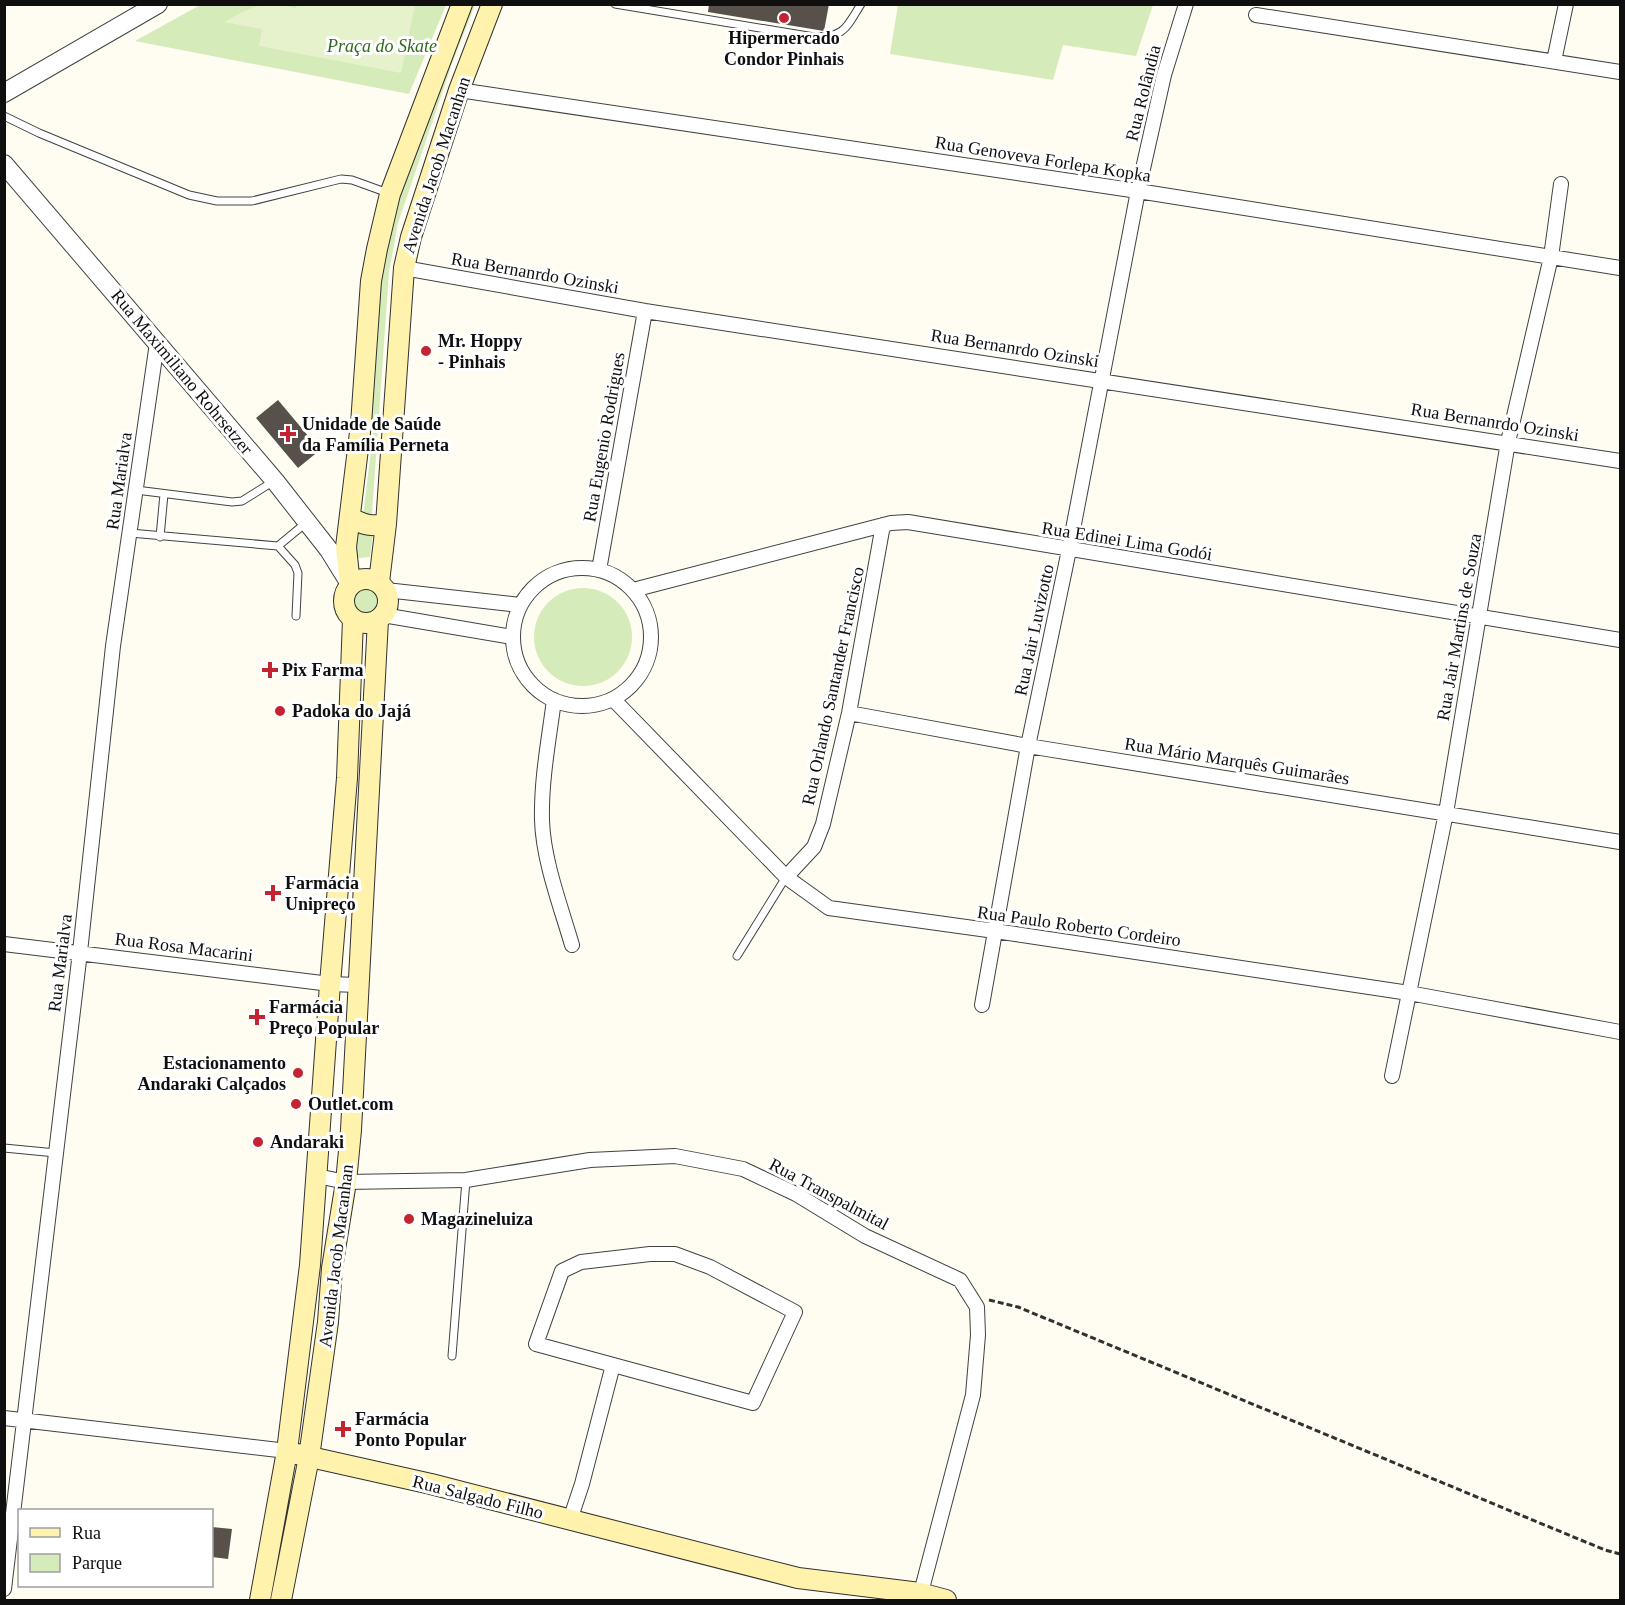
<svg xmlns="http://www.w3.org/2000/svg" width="1625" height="1605" viewBox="0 0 1625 1605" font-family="Georgia,serif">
<rect width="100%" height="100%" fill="#fffcf2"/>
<!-- green -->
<path fill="#d5ebba" d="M200,5H446L409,94L135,41Z
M470,5H475L453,61L398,223L389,272L372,513L371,517L363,516L374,426L370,419L379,284L390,226L447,61Z
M898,5V4L1153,5L1136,56L1063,45L1053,80L890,54Z
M358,529L373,533L370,557L359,558L354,553Z
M354 600a13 13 0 1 1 26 0a13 13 0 1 1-26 0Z
M534 637a49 49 0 1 1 98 0a49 49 0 1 1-98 0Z"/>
<!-- pitch -->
<path fill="#e6f2cc" d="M297,5H415L401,73L259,46L262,29L224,22C255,5 261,1 296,8Z"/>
<!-- building -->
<path fill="#58504b" d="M709,4H829L824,31L708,12Z
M278,400L320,450L298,468L256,418Z
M212,1527L232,1529L228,1559L212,1557Z"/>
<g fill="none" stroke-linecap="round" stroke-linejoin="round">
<!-- service casing -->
<g stroke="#424242" stroke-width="9">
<path id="service" d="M615,4L814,37C845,37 846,28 861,4
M4,116L39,133L189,195L217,201H252L341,179L352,180L388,193
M136,490L232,502L242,501L274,481
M130,533L278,546L307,522
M160,537L164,494
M278,546L295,565L298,573L296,616
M737,956L786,877
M4,1148L56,1153
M452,1356L466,1180"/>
</g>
<!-- minor casing -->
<g stroke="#424242" stroke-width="16">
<path id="minor" d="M1256,15L1620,72
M1554,61L1566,4
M459,90L1138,191L1620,268
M404,268L645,311L1620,461
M513 637a69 69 0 1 1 138 0a69 69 0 1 1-138 0Z
M599,570L645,311
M386,590L520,605
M633,590L891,523L908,522L1620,640
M383,615L512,637
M613,699L786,877L829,908L995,931L1409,993L1620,1032
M554,700C549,739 541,780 542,820C543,860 561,907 572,945
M849,713L1028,746L1620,842
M786,877L814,847L823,824L849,713L883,525
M4,944L330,984L358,985
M982,1005L1028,746L1069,550L1138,191L1164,75L1186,4
M1392,1076L1446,813L1508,442L1551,257L1561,184
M317,1176L346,1182L466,1180L590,1160L675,1156L743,1169L796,1194L865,1236L960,1280L977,1307L978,1335L973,1395L919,1600
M650,1254H675L710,1267L795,1312L753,1403L536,1344L562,1271L581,1262Z
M4,1418L287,1451
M570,1520L582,1484L613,1365
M4,1589L80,952L113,646L157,343"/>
</g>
<!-- tertiary casing -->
<g stroke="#424242" stroke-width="20">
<path id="tertiary" d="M4,93L158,4
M4,164L275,481L329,550L350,584"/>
</g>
<!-- secondary casing -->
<g stroke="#313131" stroke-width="22">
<path id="secondary" d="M351,518C364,525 372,527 386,524
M344 601a22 22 0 1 1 44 0a22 22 0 1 1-44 0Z
M379,582L386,524L404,268L411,237L459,90L492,4
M350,585L346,547L361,424L371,281L377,249L390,194L462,4
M297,1454L431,1484L798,1578L920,1593L946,1600
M260,1600L287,1451L310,1265L330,984L347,778L353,619
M281,1600L309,1457L328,1322L332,1268L346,1182L351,1130L378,620"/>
</g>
<!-- path -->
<path stroke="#313131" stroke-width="3" stroke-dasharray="6 3" stroke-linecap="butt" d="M989,1300L1018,1307L1605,1550L1620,1554"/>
<!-- service -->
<use href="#service" stroke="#fff" stroke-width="7"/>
<!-- minor -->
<use href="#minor" stroke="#fff" stroke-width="14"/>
<!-- tertiary -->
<use href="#tertiary" stroke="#fff" stroke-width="18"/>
<!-- secondary -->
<use href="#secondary" stroke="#fff2ad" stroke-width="20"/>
</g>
<!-- markers -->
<g fill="#c42331" stroke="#fff" stroke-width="2">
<circle cx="784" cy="18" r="6"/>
<circle cx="426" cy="351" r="6"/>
<path d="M285 425h6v6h6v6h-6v6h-6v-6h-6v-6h6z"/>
<path d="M267 661h6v6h6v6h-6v6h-6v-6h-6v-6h6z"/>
<circle cx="280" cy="711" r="6"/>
<path d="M270 884h6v6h6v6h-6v6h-6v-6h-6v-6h6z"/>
<path d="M254 1008h6v6h6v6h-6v6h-6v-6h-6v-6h6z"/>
<circle cx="298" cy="1073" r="6"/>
<circle cx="296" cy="1104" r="6"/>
<circle cx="258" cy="1142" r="6"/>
<circle cx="409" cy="1219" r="6"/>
<path d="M340 1420h6v6h6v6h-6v6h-6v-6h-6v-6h6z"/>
</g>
<g text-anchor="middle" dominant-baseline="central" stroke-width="6" stroke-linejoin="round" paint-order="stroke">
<!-- poi labels -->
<g font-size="18" font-weight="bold" fill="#0f0f0f" stroke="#fff" text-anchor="start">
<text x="784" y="38" text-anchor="middle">Hipermercado<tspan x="784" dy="21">Condor Pinhais</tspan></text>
<text x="438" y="341">Mr. Hoppy<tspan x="438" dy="21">- Pinhais</tspan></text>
<text x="302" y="424">Unidade de Saúde<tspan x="302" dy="21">da Família Perneta</tspan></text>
<text x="282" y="670">Pix Farma</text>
<text x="292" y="711">Padoka do Jajá</text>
<text x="285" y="883">Farmácia<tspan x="285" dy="21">Unipreço</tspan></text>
<text x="269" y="1007">Farmácia<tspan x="269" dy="21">Preço Popular</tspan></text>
<text x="286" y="1063" text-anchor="end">Estacionamento<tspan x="286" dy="21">Andaraki Calçados</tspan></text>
<text x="308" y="1104">Outlet.com</text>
<text x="270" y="1142">Andaraki</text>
<text x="421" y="1219">Magazineluiza</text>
<text x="355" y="1419">Farmácia<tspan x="355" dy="21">Ponto Popular</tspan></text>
</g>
<!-- park labels -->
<g font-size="18" font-style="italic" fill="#306a1d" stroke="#fff">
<text x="382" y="46">Praça do Skate</text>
</g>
<!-- street labels -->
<g font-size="18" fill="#0f0f0f" stroke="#fff">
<text transform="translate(1143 93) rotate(-76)">Rua Rolândia</text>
<text transform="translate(1043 159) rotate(9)">Rua Genoveva Forlepa Kopka</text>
<text transform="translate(436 165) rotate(-72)">Avenida Jacob Macanhan</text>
<text transform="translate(535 273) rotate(10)">Rua Bernanrdo Ozinski</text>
<text transform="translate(1015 348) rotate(9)">Rua Bernanrdo Ozinski</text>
<text transform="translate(182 372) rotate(50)">Rua Maximiliano Rohrsetzer</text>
<text transform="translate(1495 422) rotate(9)">Rua Bernanrdo Ozinski</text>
<text transform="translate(604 437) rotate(-80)">Rua Eugenio Rodrigues</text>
<text transform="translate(119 481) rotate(-82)">Rua Marialva</text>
<text transform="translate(1127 541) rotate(9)">Rua Edinei Lima Godói</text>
<text transform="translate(1459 627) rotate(-80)">Rua Jair Martins de Souza</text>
<text transform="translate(1034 630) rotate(-78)">Rua Jair Luvizotto</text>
<text transform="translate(833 686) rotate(-78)">Rua Orlando Santander Francisco</text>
<text transform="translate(1237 761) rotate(9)">Rua Mário Marquês Guimarães</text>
<text transform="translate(1079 926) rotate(8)">Rua Paulo Roberto Cordeiro</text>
<text transform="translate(184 947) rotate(7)">Rua Rosa Macarini</text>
<text transform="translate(60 963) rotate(-83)">Rua Marialva</text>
<text transform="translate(829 1194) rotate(28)">Rua Transpalmital</text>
<text transform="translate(336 1256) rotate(-83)">Avenida Jacob Macanhan</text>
<text transform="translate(478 1497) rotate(14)">Rua Salgado Filho</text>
</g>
</g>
<!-- border -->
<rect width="1625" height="1605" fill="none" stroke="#0f0f0f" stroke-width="12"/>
<!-- legend -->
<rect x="18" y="1509" width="195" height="78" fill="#ffffff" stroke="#9f9f9f" stroke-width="1.5"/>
<rect x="30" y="1528" width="30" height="9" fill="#fff2ad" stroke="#9f9f9f" stroke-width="1.5"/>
<text x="72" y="1539" font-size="18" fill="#0f0f0f">Rua</text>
<rect x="30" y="1554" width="30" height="18" fill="#d5ebba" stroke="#9f9f9f" stroke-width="1.5"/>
<text x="72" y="1569" font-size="18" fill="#0f0f0f">Parque</text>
</svg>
